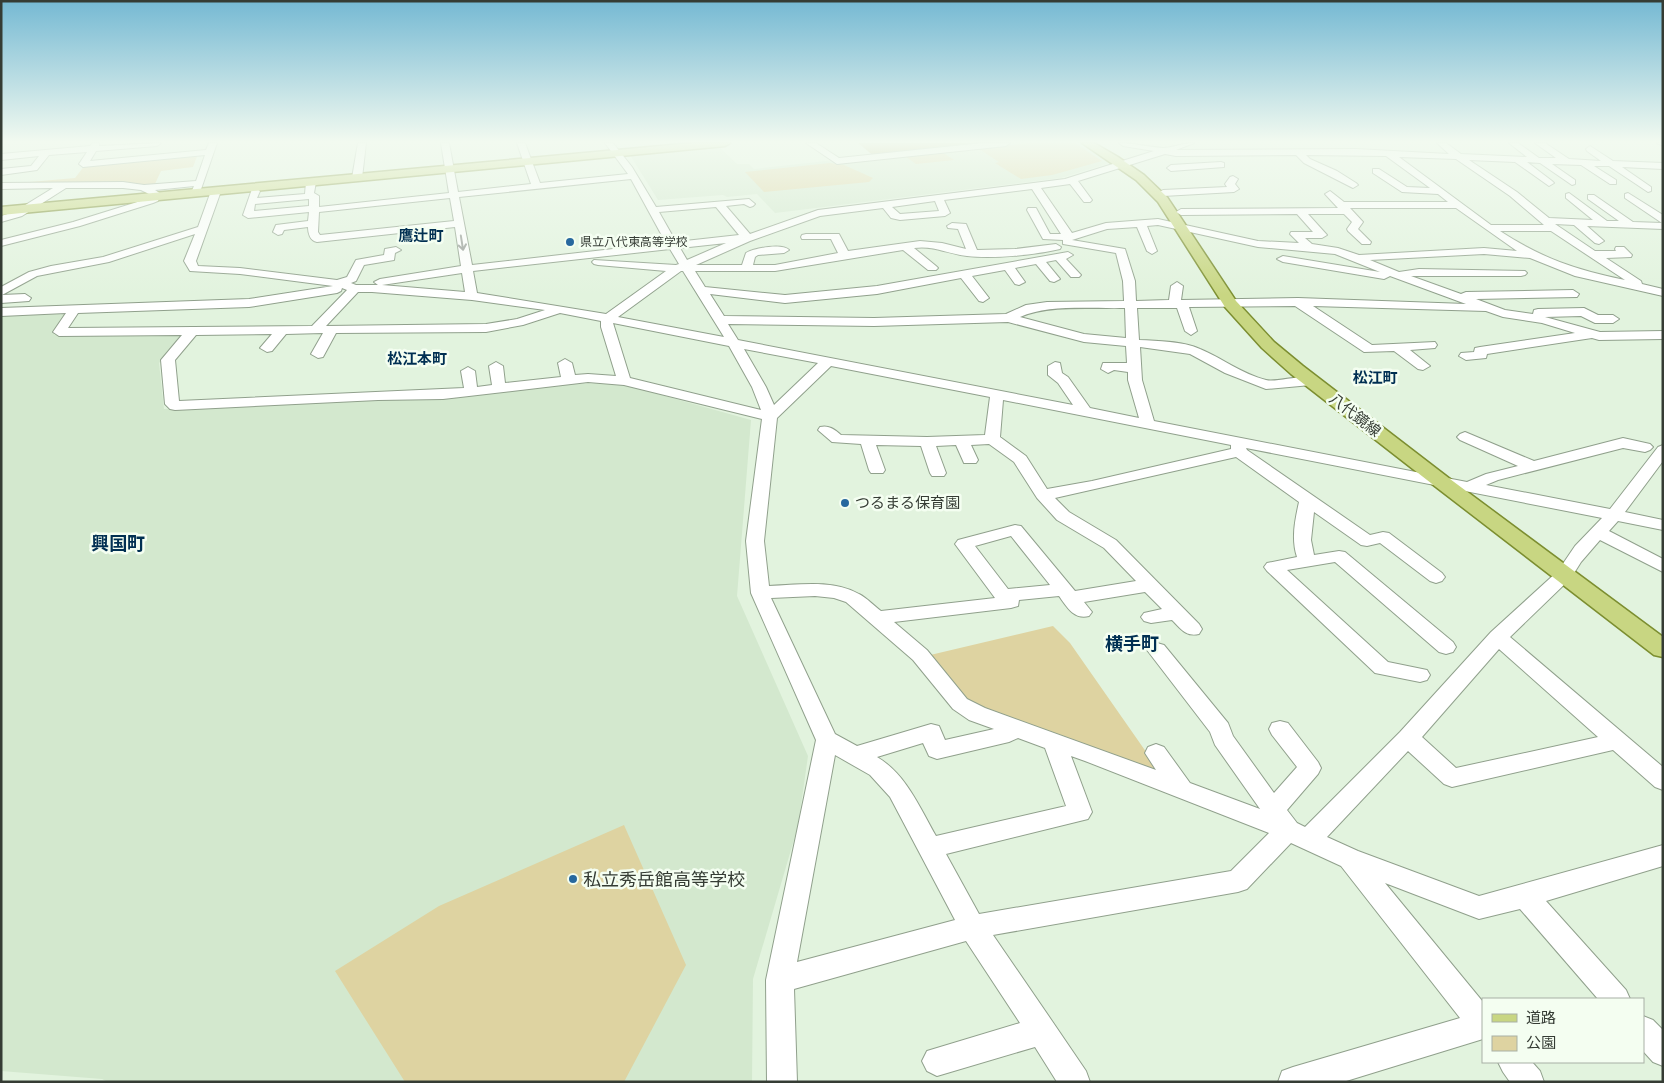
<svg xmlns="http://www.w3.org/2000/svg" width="1664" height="1083" viewBox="0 0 1664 1083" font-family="Raleway,'Noto Sans JP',sans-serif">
<rect width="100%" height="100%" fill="#e2f3de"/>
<!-- built -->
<path fill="#d3e8ce" d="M1013,143H1077L1110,163L1061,178L775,213L757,194L727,197L723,195L658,200L630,155L718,146L737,164H749L754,169L826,161L843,163Z
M65,314L54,335H181L180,339L159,363L164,409L383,399L569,384L607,383L629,386L751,420L737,596L808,756L798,826L753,979L752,1082H108L102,1079L1,1071V316Z"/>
<!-- green -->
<path fill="#ded3a1" d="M1029,143H1075L1102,161L1052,175L1021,179L995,163L999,162L979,149Z
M942,152L954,160L916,164L905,156Z
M198,154L193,167L161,171L154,186L18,183L75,178L85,165Z
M830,163L844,165L873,178L869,182L764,192L745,172Z
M1053,626L1070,643L1165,779L972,712L926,656Z
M624,825L686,965L624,1082H405L335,971L439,906Z"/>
<!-- forest -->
<path fill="#b9ab69" d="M858,143H984L875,157Z"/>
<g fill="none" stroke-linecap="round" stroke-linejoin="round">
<!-- minor casing -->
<g stroke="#90a08c" stroke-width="2">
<path id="minor" d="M93,143H99V146L161,143L157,146L96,151L90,161L206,150L209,143H217L199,195H193L191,193L194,186L155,190L161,194L158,201L153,203L80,226L1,246V240L73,222L147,199L151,195L141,190L123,188H66L22,216L1,222V216L14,212L53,188L1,189V183L123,182L144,185L196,181L205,155L83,167L79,164L87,152L49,155L37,170L1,175V169L31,166L39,156L1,160V154L90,146Z
M358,143H366L362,178L357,181L352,178Z
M441,143H449L458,192L531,184L517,143H525L540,183L628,174L605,143H613L632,167L656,207L749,199L755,204L753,206L750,207L744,204L726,206L750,234L818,210L1065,179L1154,151L1123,146L1119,143C1134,143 1148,147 1163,148C1171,148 1183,143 1194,143L1176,150L1356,149L1449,154L1437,143H1446L1461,154L1527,157L1509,143H1518L1539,158H1556L1535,143H1545L1569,159L1601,161L1587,151L1586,149L1590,146L1613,161L1663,163V169L1622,167L1651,187V191L1648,192L1609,166H1594L1616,180V184H1610L1581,165L1552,164L1575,180V184L1572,185L1540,163L1527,162L1552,181L1554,183L1549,186L1515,162L1469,160L1517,192L1549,218L1593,220L1566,198V194L1569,193L1607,221H1619L1588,199V195H1594L1633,222L1662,223L1625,198V194L1628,193L1663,215V229L1587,226L1604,241L1599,244L1595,243L1574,225L1555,224L1595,251H1616L1615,249L1616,247H1624L1632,255L1631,257L1606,258L1641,281L1642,284L1663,289V296L1575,276L1530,258L1484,254L1370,260L1399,272L1419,269L1525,271L1527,273L1525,275L1521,276H1411L1461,294L1466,292L1573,290L1579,294L1577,297L1476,299L1505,310L1533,314L1534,310L1538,309L1584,308L1598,315H1613L1619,319L1613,323H1595L1581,316L1545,317L1600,332L1663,331V339L1599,340L1592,338L1487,354L1486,358L1466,360L1459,356L1461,353L1474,352L1475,348L1480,347L1575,333L1542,323L1503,317L1486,311L1313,306L1372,345L1435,342L1437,345L1435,348L1410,350L1430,366L1423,370L1418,369L1394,351L1364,352L1295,306L1189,307L1197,331L1191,335L1185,331L1177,308H1137L1139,340C1158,341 1182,341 1200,349C1222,358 1242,374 1266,380C1278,383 1310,371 1318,381L1311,385L1266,389L1225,373L1190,354L1140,347L1142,380L1154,421L1467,482L1486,474L1518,466L1460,440L1457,437L1460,434L1465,432L1534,461L1623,438L1650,444L1653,447L1650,450L1645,452L1623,448L1498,480L1486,485L1610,509L1658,447L1663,445V461L1625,512L1663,520V530L1618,521L1609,531L1663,559V572L1600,540L1581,562L1571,578L1510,637L1663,767V790L1655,787L1613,750L1452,787L1444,784L1408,751L1327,837L1358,851L1479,896L1663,845V866L1546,901L1626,990L1630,999H1598L1520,909L1479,919L1385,883L1483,1002V1039L1343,1082H1278L1282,1071L1293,1067L1460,1018L1341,866L1291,843L1247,889L1238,892L993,935L1052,1021L1086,1071L1090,1082H1057L1035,1047L937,1076L927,1071L922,1061L927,1051L1020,1023L966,941L794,989L797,1082H767L766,980L816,740L751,593L746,541L762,419L624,385L588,382L443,399L378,400L175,410L170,409L165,404L161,360L182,335L59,336L53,332L66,313L1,316V308L249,299L333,286L240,274L190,271L184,261L195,234L109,262L37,276L2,295L25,294L31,298L29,301L1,303V287L29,272L51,266L103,257L198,227L211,191L216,188L221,191L196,261L198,266L240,268L337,280L347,277L356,260L384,255L385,249L396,247L401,250L395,253L394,260L364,265L356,281L351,283L356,285H378L374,282L380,279L461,266L455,227L317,242C310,241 308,233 308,227L284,230L282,234L278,235L273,232L276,225L308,221L309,212L248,218L243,215L252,189L255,188L260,191L257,198L305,194L306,182L311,179L316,182L314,193L319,196V207L449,193ZM1165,154L1176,156L1296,155L1304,163L1353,188L1358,185L1356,183L1337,171L1310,159L1306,155L1386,156L1430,188L1407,187L1379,169H1373V173L1402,192L1438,194L1448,202H1344L1330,191L1325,194L1338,208L1181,209L1176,212L1181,215L1297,214L1313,232H1291L1290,234L1299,243L1258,241L1158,219L1106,223L1072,233L1041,188L1070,184L1084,202H1090L1092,200L1078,181ZM1399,157L1456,159L1510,196L1544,225H1491ZM631,179L666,243L472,265L459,197ZM1032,189L1061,234H1050L1036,208H1028L1027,210L1043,239L1063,240V244L1116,253L1123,281L1124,301L1047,302L1026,305L1006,314L874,318L724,316L710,294L785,303L877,294L961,278L979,301L983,302L989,298L972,276L1005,270L1015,284L1019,285L1025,282L1015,268L1036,264L1050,281L1054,282L1060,279L1046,262L1056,260L1071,277H1079L1081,275L1066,259L1073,255L1068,252L877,286L785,295L705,287L695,271H775L903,250L928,270H936L938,268L936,266L914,248C933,245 949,254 967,256C992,259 1035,255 1060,249L1061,247L1056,244L1015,249L977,250L966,224L952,223L947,226L948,228L958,229L966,249L942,243L920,241L848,251L839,234H806L802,235L801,237L802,239H831L838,253L775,265H753L755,257L758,255L784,253L789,250C782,243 755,248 746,253L742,265H696L750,241L820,216L883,208L891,218L900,220L945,216L950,213L944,200ZM450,198L454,221L320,235L318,232L319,212ZM309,199V206L254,211L255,204ZM935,201L939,211L900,214L892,207ZM716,207L739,235L676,242L659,212ZM1350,208H1456L1517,251L1484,248L1359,255L1338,248L1312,244L1305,238H1322L1327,235L1308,214H1344L1352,222L1347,229L1348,231L1362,244H1370L1371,242L1358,229L1363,222ZM1158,225L1258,247L1335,254L1380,272L1283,256L1277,259L1283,262L1384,279L1390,276L1466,304L1298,298L1181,300L1183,286L1177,282L1171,286L1169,300L1136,301L1135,281L1125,249L1072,240L1107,229L1137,227L1147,251L1152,254L1157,251L1147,226ZM1500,231H1551L1625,280C1576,270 1543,259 1500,231ZM726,243L687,260L680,248ZM670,249L679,264L676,265L594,260L592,262L594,264L598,265L666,271L606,314L477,293L473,271ZM681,271H683L724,337L618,317ZM462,273L465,292L382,285ZM342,288L347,290L312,326L68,328L78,313L249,307L337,293L341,291ZM358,292H372L472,300L545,310L517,319L486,324L326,326ZM1125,308L1126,338L1084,334L1020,317C1049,304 1092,309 1125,308ZM560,313L601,321V327L616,376L588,374L575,375L572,363L565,359L558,363L561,377L505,383L503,366L496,362L489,366L492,385L477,387L475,371L468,367L461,371L464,388L179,401L175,360L196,335L272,334L260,348L267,352L272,351L286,334L323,333L311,354L318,358L323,357L336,333L486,332L523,325ZM1008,322L1084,342L1126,346L1127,363H1103L1101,369L1108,373L1114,370L1128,372V380L1139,418L1090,408L1068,377L1062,373L1060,363L1055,362L1048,366V375L1058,383L1073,405L738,340L728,324L874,326ZM613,323L729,346L752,387L761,410L630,378ZM744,349L818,363L774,405L766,387ZM831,366L990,397L985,435L927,437L841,435C834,429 829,425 820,427L818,430L832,442L861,444L869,470L871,473H883L885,470L876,445L921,446L930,473L932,476H944L946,473L936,446L956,445L964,463H976L978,460L971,445L989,444L1014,462L1037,498L1057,520L1104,548L1136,581L1075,591L1021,526L1015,525L958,540L955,544L995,598L881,611C874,606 867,598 859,594C832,579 798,585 769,586L764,541L777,418ZM1003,400L1231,445V449L1092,481L1047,489L1026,456L1000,437ZM1246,448L1602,518L1575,546L1558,571L1491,632L1400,732L1305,827L1297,823L1287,810L1318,774L1321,768L1318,762L1288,723L1280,721L1272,723L1269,729L1272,735L1297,767L1274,793L1233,736L1228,723L1164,645L1157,643L1150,645L1147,650L1210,732L1215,745L1260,809L1190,783L1164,747L1156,744L1148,747L1145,753L1156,770L985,708L967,699L927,650L894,622L1011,608L1018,606L1019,600L1059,596C1067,607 1074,620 1089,616L1092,612L1084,602L1145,592L1162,609L1144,613L1141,617L1144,621L1151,623L1172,620C1181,629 1186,637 1199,634L1202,629L1199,624L1116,540L1069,512L1055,498L1236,457L1299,502C1295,520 1291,539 1297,557L1267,563L1264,567L1267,571L1375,673L1420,682L1427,680L1430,675L1427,670L1388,662L1287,570L1335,562L1439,652L1446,654L1453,652L1456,647L1453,642L1345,552L1339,551L1314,555L1311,540L1314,512L1361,545L1367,546L1380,543L1430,581L1436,583L1442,581L1445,577L1442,573L1389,533L1383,532L1370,535L1247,450ZM1011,536L1050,585L1008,589L975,546ZM815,596L834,598L846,602L913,660L953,709L969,720L994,729L945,740L939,726L931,724L857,746L835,734L771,598ZM1499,649L1598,737L1456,768L1422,737ZM1018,738L1045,748L1066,806L936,836C920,808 906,774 877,757L923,743L929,756L937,759L1009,742ZM835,755L870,775L890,797L955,920L797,962ZM1071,756L1085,761L1269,833L1231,871L979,914L946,854L1088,819L1092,812Z
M806,143H816L839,158L983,143H1010L1006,146L837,164Z
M1657,143H1663V146Z
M1221,162L1224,163V167L1171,171L1167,168L1171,165Z
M1233,176L1238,179L1235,184L1239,189L1234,192L1163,196L1158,193L1163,190L1227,187L1225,184L1230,177Z
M1643,1016L1653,1020L1663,1030V1066L1653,1062L1643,1051Z
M1498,1062H1532L1540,1071L1544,1082H1510L1503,1072Z"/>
</g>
<!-- major casing -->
<g stroke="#7c8e30" stroke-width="3">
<path id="major" d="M693,143H730L725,146L1,215V207Z
M1082,143H1094L1118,157L1144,175L1167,197L1236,301L1274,342L1303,366L1450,479L1663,637V657L1654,655L1436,487L1291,374L1262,348L1225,307L1158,202L1136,180Z"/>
</g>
<!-- minor -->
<use href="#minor" fill="#fff" fill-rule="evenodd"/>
<!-- major -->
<use href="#major" fill="#c8d682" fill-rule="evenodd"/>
</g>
<!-- one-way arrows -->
<defs><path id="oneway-shaft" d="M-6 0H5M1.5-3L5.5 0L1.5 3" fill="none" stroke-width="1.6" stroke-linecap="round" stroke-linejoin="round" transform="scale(1.25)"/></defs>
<use stroke="#9a9e9a" href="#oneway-shaft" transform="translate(462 243) rotate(81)"/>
<!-- sky -->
<linearGradient id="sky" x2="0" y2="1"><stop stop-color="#75b9d3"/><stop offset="0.48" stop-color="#f2faf0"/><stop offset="1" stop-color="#f2faf0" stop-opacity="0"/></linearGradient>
<rect width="1664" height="295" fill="url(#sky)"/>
<!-- markers -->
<g fill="#27689e" stroke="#f4fef1" stroke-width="2">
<circle cx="570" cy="242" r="5"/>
<circle cx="845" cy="503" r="5"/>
<circle cx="573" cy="879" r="5"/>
</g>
<g text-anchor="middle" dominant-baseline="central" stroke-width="5" stroke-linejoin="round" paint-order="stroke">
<!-- far-poi labels -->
<g font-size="12" fill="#353c34" stroke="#f4fef1" text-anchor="start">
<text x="580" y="242">県立八代東高等学校</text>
</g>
<!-- far-quarter labels -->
<g font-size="15" font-weight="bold" fill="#002f52" stroke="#f4fef1">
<text x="421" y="236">鷹辻町</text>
<text x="417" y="359">松江本町</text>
<text x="1375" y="378">松江町</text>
</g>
<!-- street labels -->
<g font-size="15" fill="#353c34" stroke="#f4fef1">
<text transform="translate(1355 415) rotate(38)">八代鏡線</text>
</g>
<!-- poi labels -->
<g font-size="15" fill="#353c34" stroke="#f4fef1" text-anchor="start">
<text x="855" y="503">つるまる保育園</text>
</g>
<!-- quarter labels -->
<g font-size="18" font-weight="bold" fill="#002f52" stroke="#f4fef1">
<text x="118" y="543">興国町</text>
<text x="1132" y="643">横手町</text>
</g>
<!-- near-poi labels -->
<g font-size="18" fill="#353c34" stroke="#f4fef1" text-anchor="start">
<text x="583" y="879">私立秀岳館高等学校</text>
</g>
</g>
<!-- border -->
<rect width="1664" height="1083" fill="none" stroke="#353c34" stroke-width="5"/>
<!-- legend -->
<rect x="1482" y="998" width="162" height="65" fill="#f4fef1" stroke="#a8b0a5"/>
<rect x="1492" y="1014" width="25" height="8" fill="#c8d682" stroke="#a8b0a5"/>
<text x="1526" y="1023" font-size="15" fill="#353c34">道路</text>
<rect x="1492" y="1036" width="25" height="15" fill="#ded3a1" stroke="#a8b0a5"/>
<text x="1526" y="1048" font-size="15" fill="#353c34">公園</text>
</svg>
